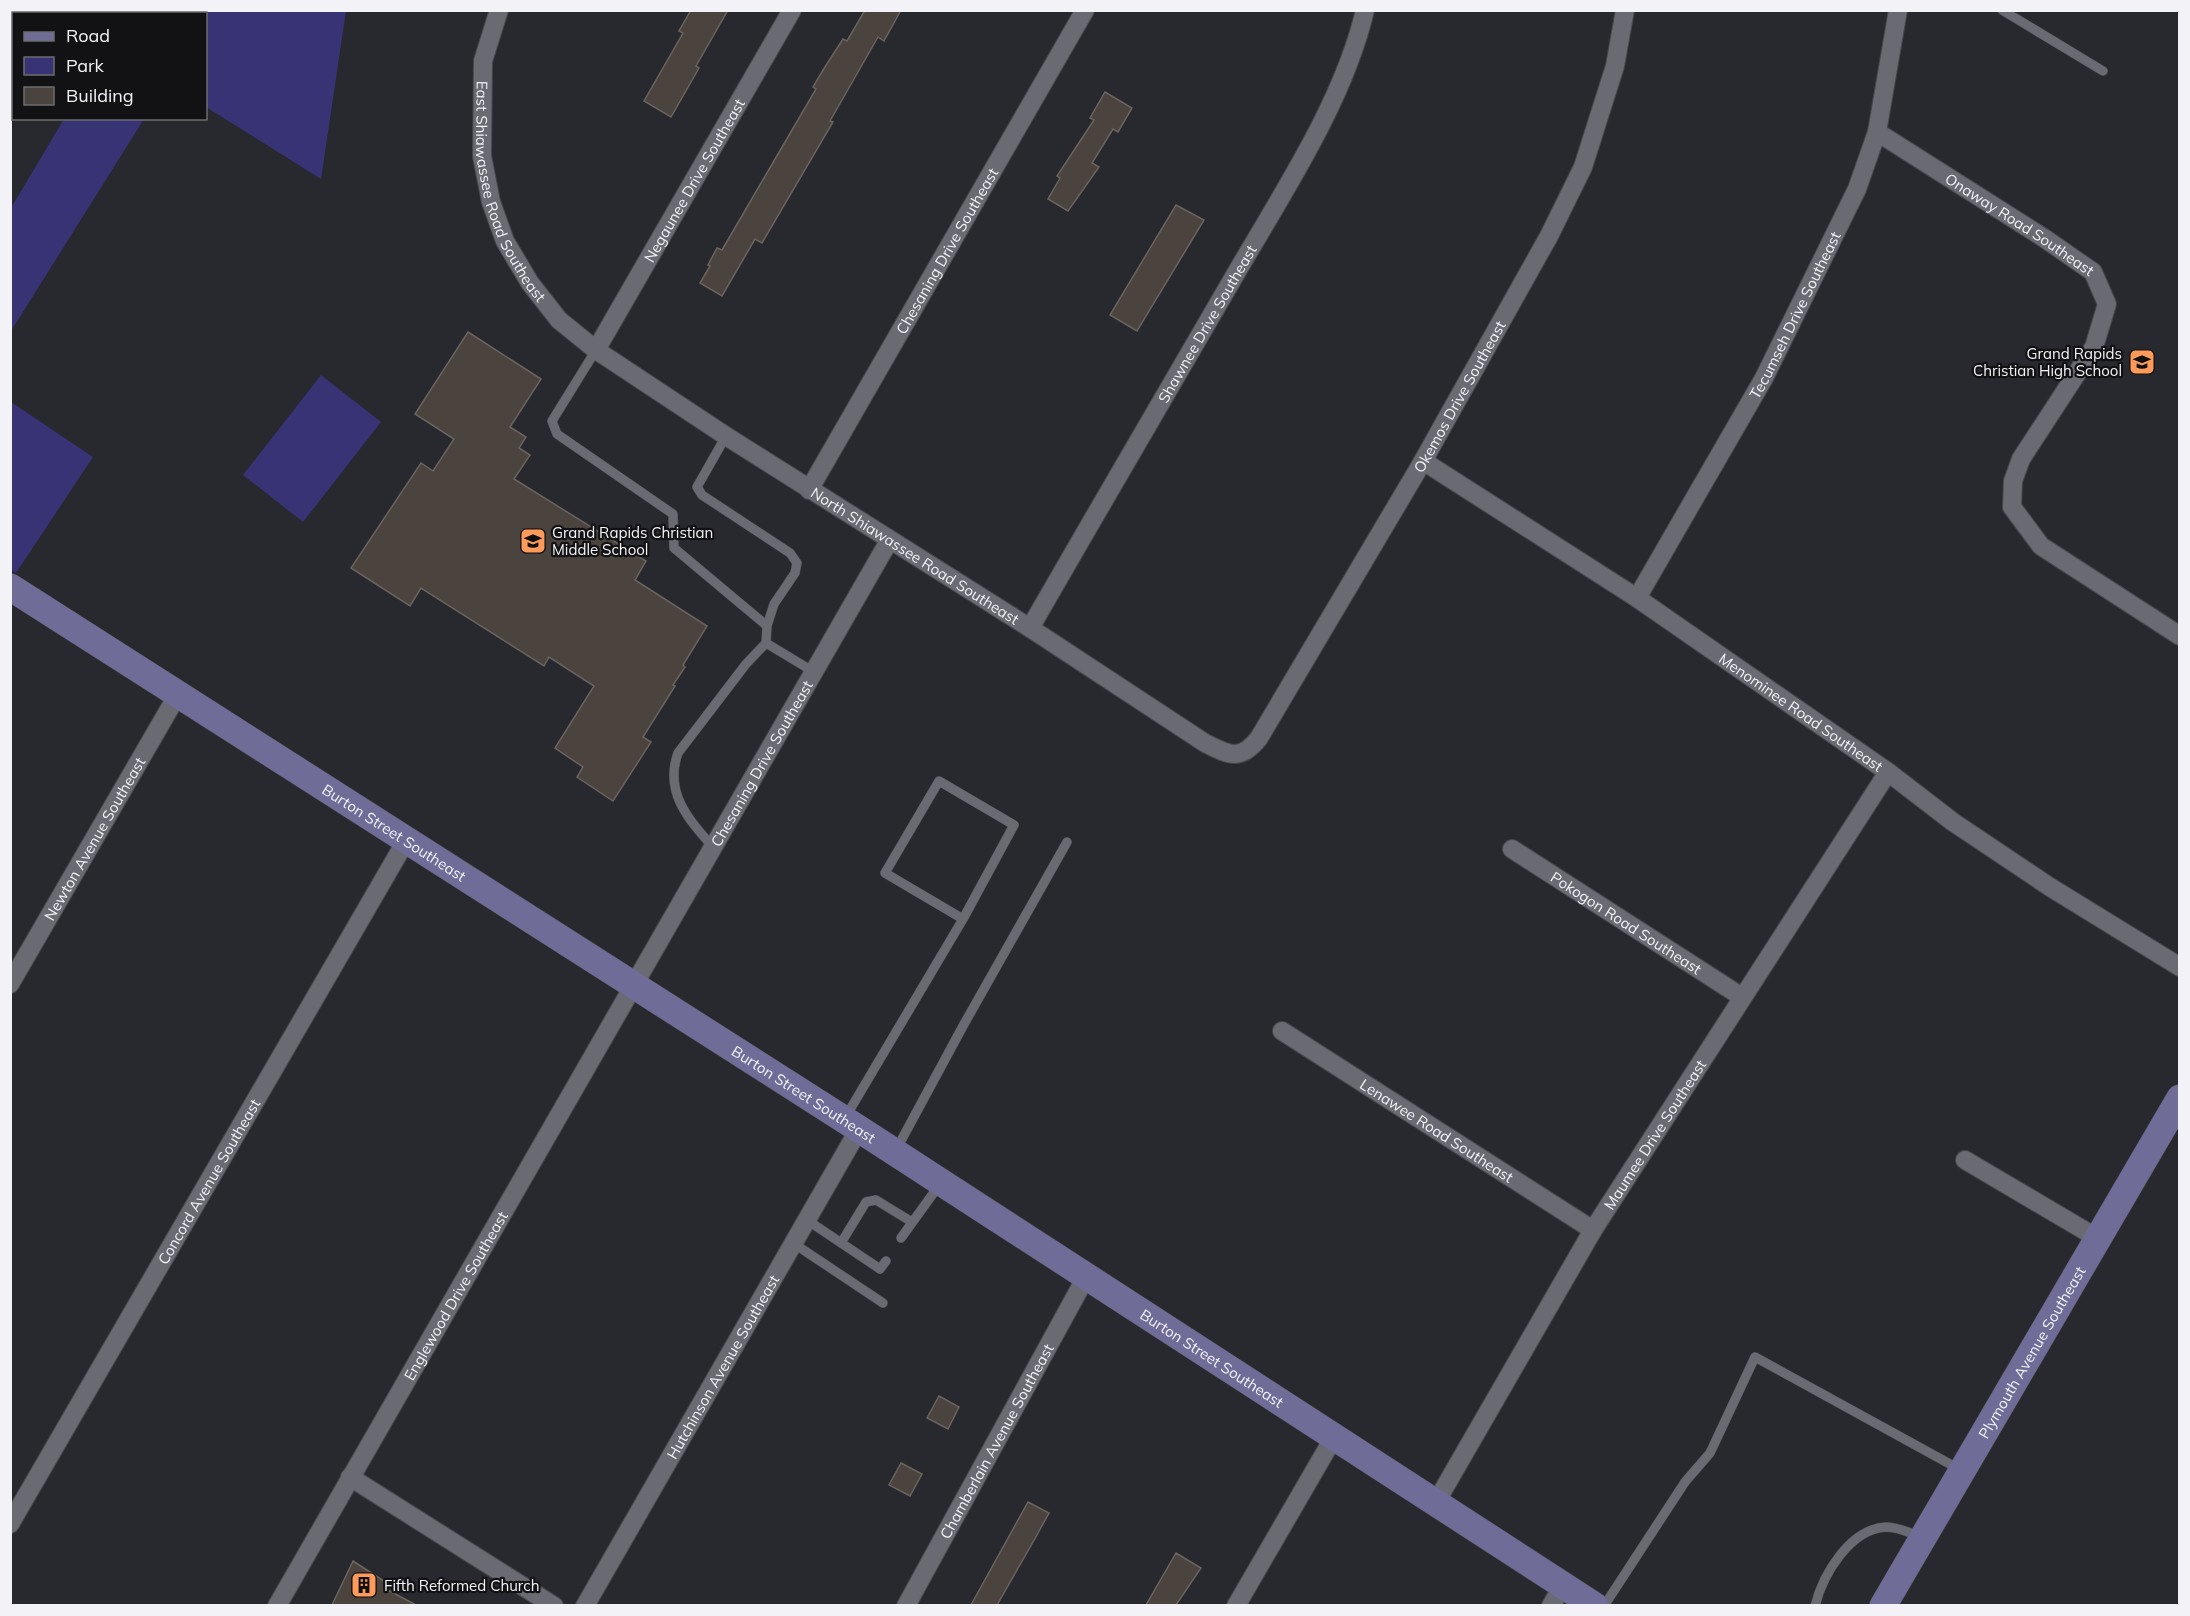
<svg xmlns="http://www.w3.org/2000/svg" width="2190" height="1616" viewBox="0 0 2190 1616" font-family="Mulish,sans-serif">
<rect width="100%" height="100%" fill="#28292f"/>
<!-- green -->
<path fill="#383375" d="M128,11H346L321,179L206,107V14L126,13Z
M64,119H144L11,331V208Z
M321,375L381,422L303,522L243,475Z
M11,402L93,457L16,573L10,569Z"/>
<!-- building -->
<path fill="#4a433e" stroke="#6b635e" stroke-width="1.5" d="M691,10H728L696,66L699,68L671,117L644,101L683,33L679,31Z
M865,10H901L884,41L878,37L830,121L833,122L762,243L755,239L722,296L700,283L710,266L708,265L717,248L722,250L764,178L816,89L813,87L823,70L843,39L847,41Z
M1105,92L1132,108L1118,132L1113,129L1092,163L1099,167L1068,211L1048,199L1060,178L1057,176L1094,120L1090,118Z
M1176,205L1204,220L1137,331L1110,315Z
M468,332L541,379L510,427L526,437L519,448L530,455L514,479L646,561L635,580L707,626L683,665L685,667L673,685L675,686L643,737L651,742L613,801L577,777L583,767L555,748L594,686L549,657L544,666L421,588L410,606L351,568L421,463L433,471L454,439L415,414Z
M939,1396L959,1407L948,1429L927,1418Z
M901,1463L922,1474L910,1496L889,1485Z
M1028,1502L1049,1513L1037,1535L997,1605H971Z
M1176,1553L1201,1568L1176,1605H1146Z
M353,1561L387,1583L384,1588L416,1605H332Z"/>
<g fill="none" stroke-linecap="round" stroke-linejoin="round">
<!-- lane casing -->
<g stroke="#47484d" stroke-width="10">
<path id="lane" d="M2002,10L2103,71
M596,350L552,421L557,434L673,514L674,548L767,626L766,643L746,664L678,753C664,792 688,819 713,847
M726,436L697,487L702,495L790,553L797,563L795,573L774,604L767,626
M766,643L814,672
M845,1118L963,919L885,873L939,781L1014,825L963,919
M896,1150L963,1026L1067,842
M807,1220L880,1269L886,1261
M901,1238L940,1184
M793,1243L883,1303
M841,1243L866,1202L876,1200L912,1222
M1604,1606L1685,1482L1710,1453L1755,1357L1959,1469
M1815,1606C1823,1574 1850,1529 1886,1527C1898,1527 1910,1533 1922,1537"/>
</g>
<!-- street casing -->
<g stroke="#47484d" stroke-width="20">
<g id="street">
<path id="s1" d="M499,10L483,61L482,156L491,202L505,241L530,283L559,320L596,350L726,436L1030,628L1205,743C1229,755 1240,762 1259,738L1423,461L1549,236L1583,167L1615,66L1625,10"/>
<path id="s2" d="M1877,132L2044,238L2093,272L2107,304L2094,347L2021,459L2013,481L2012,507L2041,546L2180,636"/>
<path id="s3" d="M596,350L792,10"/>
<path id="s4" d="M1423,461L1637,598L1888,772L1953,822L2050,887L2180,967"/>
<path id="s5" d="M809,490L1085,10"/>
<path id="s6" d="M1637,598L1764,378L1857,189L1877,132L1898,10"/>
<path id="s7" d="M1030,628C1098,510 1167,392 1235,275C1282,194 1344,101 1365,10"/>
<path id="s8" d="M1512,849L1742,997"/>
<path id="s9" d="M10,984L178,694"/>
<path id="s10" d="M1282,1031L1593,1230"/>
<path d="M1965,1160L2099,1239"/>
<path d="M350,1477L554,1606"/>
<path id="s11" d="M1435,1504L1593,1230L1888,772"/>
<path id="s12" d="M10,1524L407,839"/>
<path id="s13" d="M277,1606L889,541"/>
<path id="s14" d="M585,1606L859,1129"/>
<path id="s15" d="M906,1606L1086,1277"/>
<path d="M1236,1606L1334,1437"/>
<path d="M1551,1606L1563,1585"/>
</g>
</g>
<!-- secondary casing -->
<g stroke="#47484d" stroke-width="28">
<g id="secondary">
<path id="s16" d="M10,587L859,1129L1595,1606"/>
<path id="s17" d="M1883,1606L2180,1098"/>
</g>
</g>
<!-- lane -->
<use href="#lane" stroke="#696a72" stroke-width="9"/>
<!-- street -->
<use href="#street" stroke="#696a72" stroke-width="18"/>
<!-- secondary -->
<use href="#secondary" stroke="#6f6d97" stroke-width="27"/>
</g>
<!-- icons -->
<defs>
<g id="school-square" transform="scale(1.35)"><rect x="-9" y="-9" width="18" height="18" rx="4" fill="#ff9b5a" stroke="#121215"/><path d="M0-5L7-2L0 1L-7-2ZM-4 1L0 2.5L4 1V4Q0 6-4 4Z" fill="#111"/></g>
<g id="building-square" transform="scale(1.35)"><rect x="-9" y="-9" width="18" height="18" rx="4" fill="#ff9b5a" stroke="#121215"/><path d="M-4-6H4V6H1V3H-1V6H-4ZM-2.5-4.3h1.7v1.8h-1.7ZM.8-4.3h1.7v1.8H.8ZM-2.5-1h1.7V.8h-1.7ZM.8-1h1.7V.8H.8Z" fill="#111"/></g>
</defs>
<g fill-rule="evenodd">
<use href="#school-square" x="2142" y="362"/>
<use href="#school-square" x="533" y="541"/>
<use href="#building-square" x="364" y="1585"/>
</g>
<g text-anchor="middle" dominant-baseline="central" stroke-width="4.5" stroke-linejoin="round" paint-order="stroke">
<!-- street labels -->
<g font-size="15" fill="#f2f2f7" stroke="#121215">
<text stroke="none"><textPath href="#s3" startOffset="196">Negaunee Drive Southeast</textPath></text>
<text stroke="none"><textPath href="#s1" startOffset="190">East Shiawassee Road Southeast</textPath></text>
<text stroke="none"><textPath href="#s2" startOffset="170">Onaway Road Southeast</textPath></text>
<text stroke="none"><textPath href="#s5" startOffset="276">Chesaning Drive Southeast</textPath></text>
<text stroke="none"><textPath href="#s6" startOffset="324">Tecumseh Drive Southeast</textPath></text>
<text stroke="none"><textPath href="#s7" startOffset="352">Shawnee Drive Southeast</textPath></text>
<text stroke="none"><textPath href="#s1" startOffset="1563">Okemos Drive Southeast</textPath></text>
<text stroke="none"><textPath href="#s1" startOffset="760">North Shiawassee Road Southeast</textPath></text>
<text stroke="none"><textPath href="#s4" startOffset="454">Menominee Road Southeast</textPath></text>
<text stroke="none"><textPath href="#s13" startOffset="972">Chesaning Drive Southeast</textPath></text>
<text stroke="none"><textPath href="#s16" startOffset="456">Burton Street Southeast</textPath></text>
<text stroke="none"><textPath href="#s9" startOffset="168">Newton Avenue Southeast</textPath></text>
<text stroke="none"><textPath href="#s8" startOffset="136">Pokogon Road Southeast</textPath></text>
<text stroke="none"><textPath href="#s16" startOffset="942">Burton Street Southeast</textPath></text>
<text stroke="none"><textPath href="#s10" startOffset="184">Lenawee Road Southeast</textPath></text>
<text stroke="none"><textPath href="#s11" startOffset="430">Maumee Drive Southeast</textPath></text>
<text stroke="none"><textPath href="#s12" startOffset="396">Concord Avenue Southeast</textPath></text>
<text stroke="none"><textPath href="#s13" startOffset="358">Englewood Drive Southeast</textPath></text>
<text stroke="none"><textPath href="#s17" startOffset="294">Plymouth Avenue Southeast</textPath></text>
<text stroke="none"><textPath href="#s16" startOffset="1428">Burton Street Southeast</textPath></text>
<text stroke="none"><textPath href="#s14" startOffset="276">Hutchinson Avenue Southeast</textPath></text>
<text stroke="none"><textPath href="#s15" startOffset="188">Chamberlain Avenue Southeast</textPath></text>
</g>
<!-- poi labels -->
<g font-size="15" fill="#f2f2f7" stroke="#121215" text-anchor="start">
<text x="2122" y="353" text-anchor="end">Grand Rapids<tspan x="2122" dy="17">Christian High School</tspan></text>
<text x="552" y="532">Grand Rapids Christian<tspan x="552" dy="17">Middle School</tspan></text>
<text x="384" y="1585">Fifth Reformed Church</text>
</g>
</g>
<!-- border -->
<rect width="2190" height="1616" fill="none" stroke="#f2f2f7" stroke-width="24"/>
<!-- legend -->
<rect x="12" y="12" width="195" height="108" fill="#121215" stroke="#6c6c6f" stroke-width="1.5"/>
<rect x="24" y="32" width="30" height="9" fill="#6f6d97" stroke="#6c6c6f" stroke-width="1.5"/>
<text x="66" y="42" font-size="18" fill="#f2f2f7">Road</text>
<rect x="24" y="57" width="30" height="18" fill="#383375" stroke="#6c6c6f" stroke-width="1.5"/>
<text x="66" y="72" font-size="18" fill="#f2f2f7">Park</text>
<rect x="24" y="87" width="30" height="18" fill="#4a433e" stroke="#6c6c6f" stroke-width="1.5"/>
<text x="66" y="102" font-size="18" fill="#f2f2f7">Building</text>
</svg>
